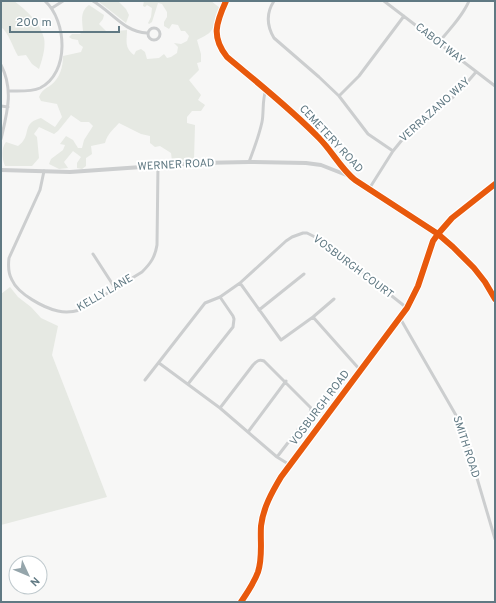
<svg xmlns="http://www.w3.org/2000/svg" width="496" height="603" viewBox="0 0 496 603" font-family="Overpass,sans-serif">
<rect width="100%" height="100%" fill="#f7f7f6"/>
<!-- green -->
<path fill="#e6e9e3" d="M1,1H14C26,10 40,22 44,38C46,48 42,60 39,69L32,64L26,55L18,56C12,46 9,33 1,27Z
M98,1H118L126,9L129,15L126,23Z
M144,1H211L220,8C213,15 217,24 211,31C208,35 202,37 197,40L201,54V62L197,63L199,70L189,80L201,95L198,100L205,105L201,111H192L187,117V123L195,125L194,160L172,161L171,153L160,146L155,147L150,143V136L141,134L119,123C112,131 108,133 105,143L91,146L92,154L86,158V166L82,169L77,168V163L81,157L73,151L64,162L68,168L59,169L49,164L51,159L63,150L65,145L60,144L66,136L73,140L78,148H82L84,140L93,126L89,122H81L71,115L58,131L54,134L39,127L34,134L37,137L39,158L32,166H5C2,159 1,148 6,142L18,146C30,137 24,128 32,122C34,120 38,119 41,118L55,127L62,117L57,104L41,101L39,97C42,90 45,89 51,85C60,78 63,67 63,56L81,52L83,47L79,44L78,40L72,39L69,37L72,34H80L83,31C82,21 80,11 89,5L104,15L103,19L99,24L107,32L127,30C127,41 124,47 134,55L136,51L141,49L145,52L147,59L159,58L164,54L167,58L171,57L177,53L178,47L174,43L181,44L187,41L189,36L185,31H181L178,25L172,24L169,29L164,26V22L167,17V12L162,4L158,3L152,22L149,24L148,23L151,17L152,8L147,5L145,7L143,6Z
M10,287L18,297L31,307L41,318L58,326L52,355L107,497L1,525V294Z"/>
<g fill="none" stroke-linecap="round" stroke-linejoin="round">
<!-- minor -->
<path stroke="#cccecf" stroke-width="3" d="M93,1C112,12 124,32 147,33
M274,1C266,13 267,26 274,38L319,77L339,96L368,134L393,151
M384,1L495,86
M52,8L63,1
M148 34a6 6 0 1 1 12 0a6 6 0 1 1-12 0Z
M438,43C449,30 462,17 469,1
M1,65C14,90 7,113 1,139
M9,91C19,91 31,92 40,88C70,73 67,21 45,1
M339,96L359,76L404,16
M1,106L8,107
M249,162C254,149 259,136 262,122C264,112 262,99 266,90
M44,171L40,190L9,258C8,266 8,273 12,280C18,294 44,308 58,311C66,313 73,312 80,310L142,272C151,263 155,257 157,245L158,165
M369,189L393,151L406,135L458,93L476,72
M438,234C461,253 480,273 495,299
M93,254L115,288
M240,283L281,340L313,317L334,299
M259,310L304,274
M313,317L361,371
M400,318L461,424L495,539
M159,363L220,408L277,457L290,465
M145,380L205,303L220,297L240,283L286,241L292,237L303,233H307L321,240L407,308
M188,384L233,327L234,319L233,316L220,297
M220,408L253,365C257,361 259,359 264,361L311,408L310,414L277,457
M248,432L286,381"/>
<!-- tertiary -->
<path stroke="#cccecf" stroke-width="4" d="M226,1C216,23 211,37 227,57C258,83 291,109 319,138C332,151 341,169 355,180L438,234
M1,170L70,172L199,163L249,162L306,163L321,165L349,176
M241,602C247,593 254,583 258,572C263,557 260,542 261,526C263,508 272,492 281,477L407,308L418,286L433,241L438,234L452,218L495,184"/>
<!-- cycleway casing -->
<g stroke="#fff" stroke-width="8">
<path id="cycleway" d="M226,1C216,23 211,37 227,57C258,83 291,109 319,138C332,151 341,169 355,180L438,234L453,247L474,268L485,282L495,299
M241,602C247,593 254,583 258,572C263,557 260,542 261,526C263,508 272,492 281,477L407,308L418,286L433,241L438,234L452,218L495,184"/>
</g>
<!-- cycleway -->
<use href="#cycleway" stroke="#e8590c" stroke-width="6"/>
</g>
<g text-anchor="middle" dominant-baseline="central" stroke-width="4" stroke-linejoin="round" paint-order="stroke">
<!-- street labels -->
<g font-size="11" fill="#607983" stroke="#fff">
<text transform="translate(440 44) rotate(38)">CABOT WAY</text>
<text transform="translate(435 110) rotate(-42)">VERRAZANO WAY</text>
<text transform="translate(331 139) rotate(47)">CEMETERY ROAD</text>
<text transform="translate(176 165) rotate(-3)">WERNER ROAD</text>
<text transform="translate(353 267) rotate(37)">VOSBURGH COURT</text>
<text transform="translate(105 293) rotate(-30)">KELLY LANE</text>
<text transform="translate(320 408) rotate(-53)">VOSBURGH ROAD</text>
<text transform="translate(466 447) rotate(72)">SMITH ROAD</text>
</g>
</g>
<!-- border -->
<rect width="496" height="603" fill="none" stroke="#607983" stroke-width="4"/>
<!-- north arrow -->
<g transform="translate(28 575) rotate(134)"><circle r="19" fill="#ffffff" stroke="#bfc9cd"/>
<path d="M0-3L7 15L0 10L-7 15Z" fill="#95a5ab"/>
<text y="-6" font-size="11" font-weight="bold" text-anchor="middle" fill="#607983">N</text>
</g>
<!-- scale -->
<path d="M10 26v6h109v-6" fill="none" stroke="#607983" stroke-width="2"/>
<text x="16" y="26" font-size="12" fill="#607983" stroke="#ffffff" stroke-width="3" paint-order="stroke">200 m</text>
</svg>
